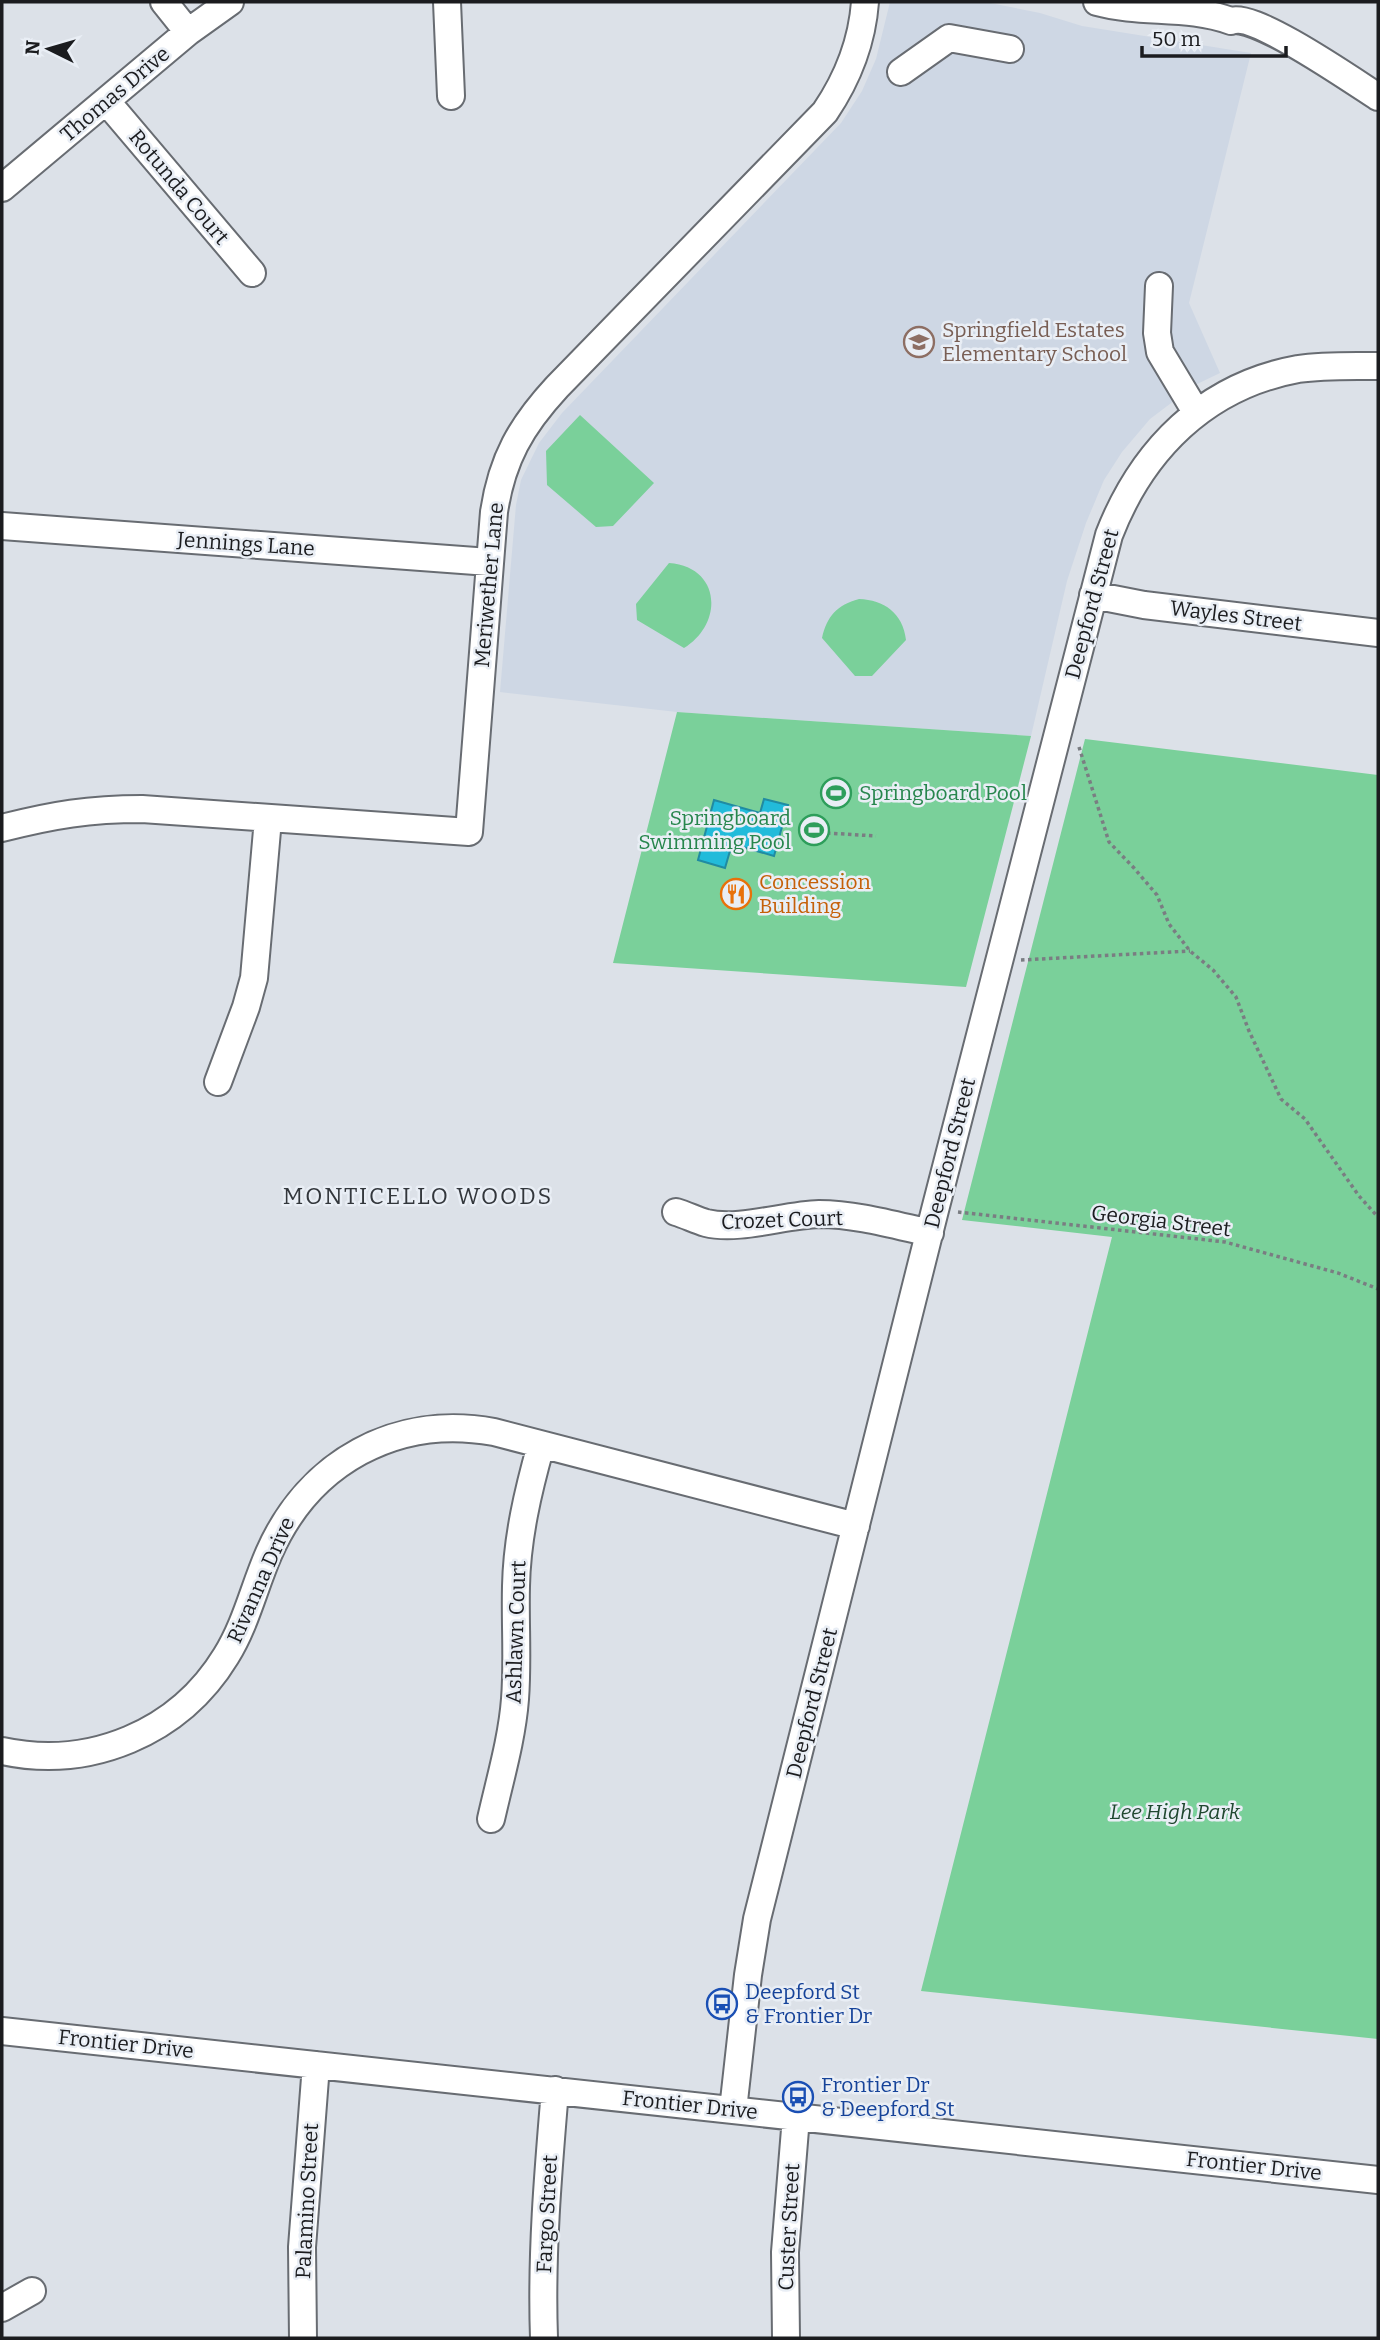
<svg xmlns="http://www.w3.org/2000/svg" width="1380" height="2340" viewBox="0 0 1380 2340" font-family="Bitter,serif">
<rect width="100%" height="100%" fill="#dce1e8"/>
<!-- built -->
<path fill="#ced7e4" d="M890,2H985L1040,13L1082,26L1251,53L1189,303L1220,373L1195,385L1150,419L1122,452L1104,480L1086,523L1067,581L1031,736L677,712L500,692L516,505L521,480L539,443L562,413L841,123L862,91L876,59Z"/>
<!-- green -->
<path fill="#7ad09a" d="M580,415L654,483L613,526L596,527L547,485L546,451Z
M669,563C721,567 724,623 684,648L637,620L636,604Z
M859,599C884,600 903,613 906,640L872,676H855L822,638C827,616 837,605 859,599Z
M677,712L1031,736L966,987L613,963Z
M1085,739L1378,775V2039L921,1991L1112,1237L962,1220Z"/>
<!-- water -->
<path fill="#22bbda" stroke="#208ba2" stroke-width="2" d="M764,799L788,805L774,856L732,844L725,868L698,860L714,800L760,813Z"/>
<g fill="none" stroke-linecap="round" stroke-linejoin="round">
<!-- minor casing -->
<g stroke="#686c72" stroke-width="30">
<path id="minor" d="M164,2L188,32
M447,2L451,96
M1097,2C1141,14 1188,5 1231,21C1254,12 1353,81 1378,97
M901,72L949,38L1010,49
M107,102L252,273
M2,188L188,32L230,2
M1159,286L1157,333L1160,352L1196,412
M2,526L489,562
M1093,595L1144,605L1378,633
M2,828C53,815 89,809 142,809L469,832L494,512C502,459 521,426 557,387L825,112C848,78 862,43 865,2
M218,1082L246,1007L254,978L268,819
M676,1212C686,1215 696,1220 706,1223C739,1231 784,1215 819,1214C856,1214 894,1225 930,1233
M2,1751C90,1770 179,1733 226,1656C246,1624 254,1587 269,1553C309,1462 396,1414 494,1432L856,1526
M491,1819C500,1779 512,1739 515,1699C518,1661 515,1624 516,1586C517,1538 528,1491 541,1445
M2,2031L1378,2180
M733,2110L748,1975L757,1919L935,1210L1109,535C1142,450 1205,386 1298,369C1324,365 1351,366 1378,366
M2,2308L32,2291
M303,2338L302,2247L316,2065
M544,2338C541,2255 548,2173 555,2090
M786,2338L785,2252L796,2117"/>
</g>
<!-- path -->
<path stroke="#7a7d82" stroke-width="3.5" stroke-dasharray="3.5 3.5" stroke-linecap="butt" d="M1079,747L1109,842L1134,868L1157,895L1169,924L1190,951L1213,970L1236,997L1249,1031L1281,1099L1305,1119L1359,1196L1378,1217
M827,833L876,836
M1021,960L1190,951
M958,1212L1225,1242L1338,1273L1378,1289"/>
<!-- minor -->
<use href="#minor" stroke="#fff" stroke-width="26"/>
</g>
<!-- icons -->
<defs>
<g id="school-ring" transform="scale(1.575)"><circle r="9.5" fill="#e9eef5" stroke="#8d6e63" stroke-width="1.5"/><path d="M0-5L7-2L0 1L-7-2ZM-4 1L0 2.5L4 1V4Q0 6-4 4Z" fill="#8d6e63"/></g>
<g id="stadium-ring" transform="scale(1.575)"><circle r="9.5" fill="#e9eef5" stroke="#2e9e5b" stroke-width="1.5"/><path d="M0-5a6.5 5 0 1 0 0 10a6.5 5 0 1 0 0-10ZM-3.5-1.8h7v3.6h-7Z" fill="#2e9e5b"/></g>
<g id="restaurant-ring" transform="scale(1.575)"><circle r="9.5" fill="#e9eef5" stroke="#e8710a" stroke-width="1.5"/><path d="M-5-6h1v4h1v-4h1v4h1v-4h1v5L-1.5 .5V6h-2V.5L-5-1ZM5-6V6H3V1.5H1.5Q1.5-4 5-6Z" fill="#e8710a"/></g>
<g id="bus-ring" transform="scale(1.575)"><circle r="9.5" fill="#e9eef5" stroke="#1a4fb4" stroke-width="1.5"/><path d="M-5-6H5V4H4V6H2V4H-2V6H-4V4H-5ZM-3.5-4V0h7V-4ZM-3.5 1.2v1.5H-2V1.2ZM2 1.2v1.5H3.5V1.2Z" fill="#1a4fb4"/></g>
</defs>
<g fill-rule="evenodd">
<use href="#school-ring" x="919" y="342"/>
<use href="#stadium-ring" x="836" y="793"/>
<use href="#stadium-ring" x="814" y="830"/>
<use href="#restaurant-ring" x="736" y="894"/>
<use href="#bus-ring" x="722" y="2004"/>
<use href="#bus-ring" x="798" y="2097"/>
</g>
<g text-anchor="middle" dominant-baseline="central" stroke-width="5" stroke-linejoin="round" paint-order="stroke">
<!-- street labels -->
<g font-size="21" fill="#1b1c1f" stroke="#e9eef5">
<text transform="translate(115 94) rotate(-40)">Thomas Drive</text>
<text transform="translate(179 187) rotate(50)">Rotunda Court</text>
<text transform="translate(246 544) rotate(4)">Jennings Lane</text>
<text transform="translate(489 585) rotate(-85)">Meriwether Lane</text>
<text transform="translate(1092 604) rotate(-75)">Deepford Street</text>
<text transform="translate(1236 616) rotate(7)">Wayles Street</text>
<text transform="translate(950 1153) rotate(-76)">Deepford Street</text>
<text transform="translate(782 1220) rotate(-2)">Crozet Court</text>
<text transform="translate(1161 1221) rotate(7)">Georgia Street</text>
<text transform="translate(261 1580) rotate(-66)">Rivanna Drive</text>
<text transform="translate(516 1632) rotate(-88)">Ashlawn Court</text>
<text transform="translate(812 1703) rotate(-76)">Deepford Street</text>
<text transform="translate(126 2044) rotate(6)">Frontier Drive</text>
<text transform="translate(690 2105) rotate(6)">Frontier Drive</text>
<text transform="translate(1254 2166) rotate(6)">Frontier Drive</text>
<text transform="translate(307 2201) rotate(-87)">Palamino Street</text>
<text transform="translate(547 2214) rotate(-87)">Fargo Street</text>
<text transform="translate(789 2227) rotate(-87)">Custer Street</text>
</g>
<!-- education labels -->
<g font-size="21" fill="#785e54" stroke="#e9eef5" text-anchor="start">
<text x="942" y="330">Springfield Estates<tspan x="942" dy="24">Elementary School</tspan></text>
</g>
<!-- leisure labels -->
<g font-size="21" fill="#27864d" stroke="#e9eef5" text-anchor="start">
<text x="859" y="793">Springboard Pool</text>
<text x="791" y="818" text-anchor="end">Springboard<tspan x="791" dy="24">Swimming Pool</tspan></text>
</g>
<!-- food labels -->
<g font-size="21" fill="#c56008" stroke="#e9eef5" text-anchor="start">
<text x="759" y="882">Concession<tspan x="759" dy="24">Building</tspan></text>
</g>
<!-- park labels -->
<g font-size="21" font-style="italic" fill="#204830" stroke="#e9eef5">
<text x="1175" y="1812">Lee High Park</text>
</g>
<!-- transit labels -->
<g font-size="21" fill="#164399" stroke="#e9eef5" text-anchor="start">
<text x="745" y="1992">Deepford St<tspan x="745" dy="24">&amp; Frontier Dr</tspan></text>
<text x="821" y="2085">Frontier Dr<tspan x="821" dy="24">&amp; Deepford St</tspan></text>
</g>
<!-- neighbourhood labels -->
<g font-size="23" letter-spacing="2" fill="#33373c" stroke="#e9eef5">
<text x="418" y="1196">MONTICELLO WOODS</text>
</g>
</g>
<!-- border -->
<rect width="1380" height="2340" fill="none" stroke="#1b1c1f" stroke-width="7"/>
<!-- north arrow -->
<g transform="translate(49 49) rotate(275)" stroke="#e9eef5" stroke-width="5" paint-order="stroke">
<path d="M0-5L12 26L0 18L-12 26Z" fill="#1b1c1f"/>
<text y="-10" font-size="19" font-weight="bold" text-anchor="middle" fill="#1b1c1f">N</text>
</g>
<!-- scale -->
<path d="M1142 46v10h144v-10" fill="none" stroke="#1b1c1f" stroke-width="3.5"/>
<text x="1152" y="46" font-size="21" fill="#1b1c1f" stroke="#e9eef5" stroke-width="5" paint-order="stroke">50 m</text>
</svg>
